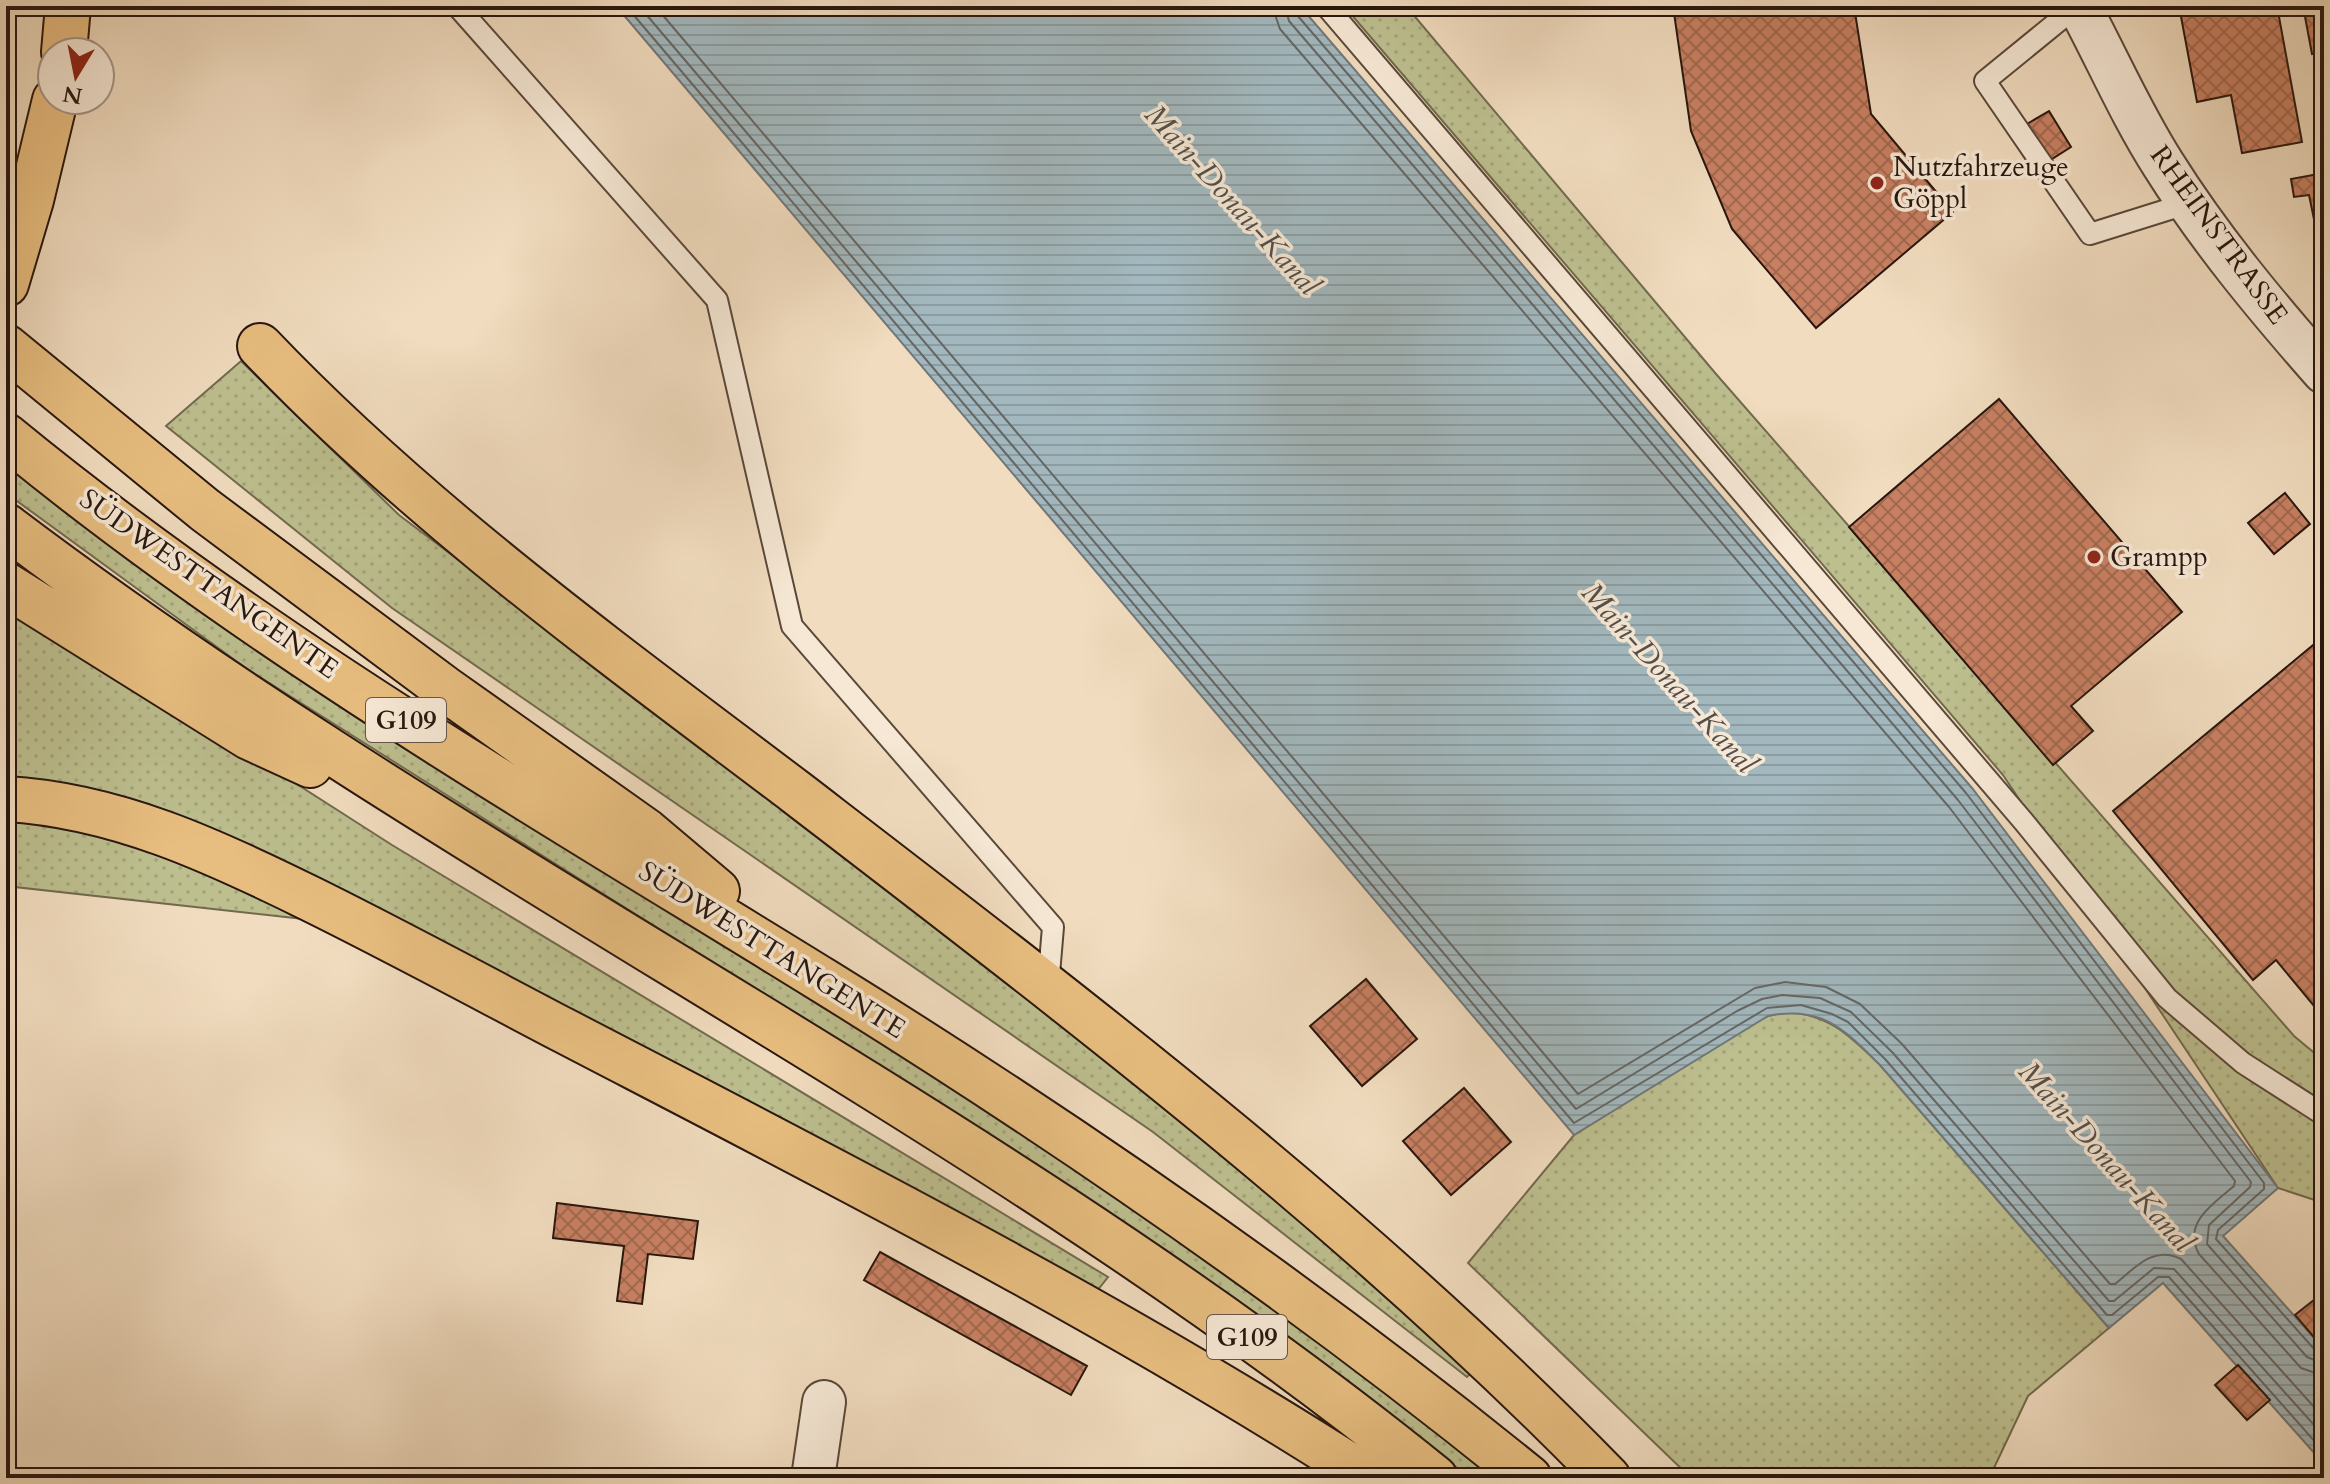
<svg xmlns="http://www.w3.org/2000/svg" width="2330" height="1484" viewBox="0 0 2330 1484" font-family="Cardo,serif">
<defs>
<pattern id="grass-dots" width="8" height="8" patternUnits="userSpaceOnUse" patternTransform="scale(2)"><rect width="8" height="8" fill="#bdbf8f"/><path d="M2 2h.1M6 6h.1" fill="none" stroke="#a2a37a" stroke-width="1.8" stroke-linecap="round"/></pattern>
<pattern id="water-rules" width="6" height="5" patternUnits="userSpaceOnUse" patternTransform="scale(2)"><rect width="6" height="5" fill="#a2b8be"/><path d="M0 2.5h6" fill="none" stroke="#8c9da2"/></pattern>
<pattern id="building-cross-hatch" width="8" height="8" patternUnits="userSpaceOnUse" patternTransform="scale(2)"><rect width="8" height="8" fill="#c88062"/><path d="M0 0l8 8M0 8l8-8" fill="none" stroke="#a2684f"/></pattern>
</defs>
<rect width="100%" height="100%" fill="#f1dcbf"/>
<filter id="stains"><feTurbulence type="fractalNoise" baseFrequency=".0025" numOctaves="4"/><feColorMatrix values="0 0 0 0 .2 0 0 0 0 .09 0 0 0 0 .02 0 0 0 .5 -.17"/></filter>
<radialGradient id="worn" r=".72"><stop offset=".6" stop-color="#630" stop-opacity="0"/><stop offset="1" stop-color="#630" stop-opacity=".3"/></radialGradient>
<!-- grass -->
<path fill="url(#grass-dots)" stroke="#726a4e" stroke-width="2" d="M1344,6H1406L1716,374L2294,1036L2324,1061V1203L2278,1188L2003,775Z
M241,361L399,515L1119,1058L1476,1368L1467,1377L1153,1132L392,608L166,426Z
M6,460L1169,1228L1498,1478H1470L1311,1354L1118,1219L247,669L6,493Z
M6,598L392,845L1108,1277L1093,1296L926,1199L6,780Z
M6,811L81,821L330,922L6,886Z
M1786,1012C1829,1014 1850,1036 1880,1065L2109,1328L2028,1396L1992,1472L1997,1478H1691L1468,1263L1574,1135L1746,1027L1768,1016Z"/>
<!-- water -->
<path fill="url(#water-rules)" stroke="#717778" stroke-width="2" d="M616,6H1300L1972,788L2278,1188L2223,1236L2324,1349V1464L2163,1283L2109,1328L1880,1065C1844,1029 1822,1005 1768,1016L1574,1135Z"/>
<g fill="none" stroke-linecap="round" stroke-linejoin="round">
<!-- shore -->
<path stroke="#656766" stroke-width="2" d="M626,6L1574,1123L1767,1008L1801,1005L1832,1014L1848,1022L1885,1059L2107,1315H2112L2158,1277H2169L2324,1452
M639,6L1576,1109L1737,1011L1762,999L1782,995L1820,998L1851,1012L1893,1053L2109,1301H2114L2154,1268L2174,1269L2324,1436
M655,6L1578,1094L1755,988L1785,982L1826,987L1860,1004L1902,1044L2110,1284H2115C2135,1268 2153,1245 2181,1259L2324,1418
M1272,6L1280,29L1949,807L2235,1181L2234,1186C2213,1204 2182,1223 2199,1254L2301,1368L2324,1376
M1285,6L1289,21L1958,800L2251,1182L2250,1187L2209,1225L2207,1244L2307,1357L2324,1364
M1295,6L1297,15L1966,793L2264,1183V1189L2218,1230L2216,1239L2315,1350L2324,1354"/>
</g>
<!-- building -->
<path fill="url(#building-cross-hatch)" stroke="#28160e" stroke-width="2" d="M1673,6H1854L1871,114L1953,212L1816,328L1732,229L1691,131Z
M2179,6H2277L2302,142L2242,153L2231,95L2197,102Z
M2303,6H2324V52L2312,54Z
M2049,111L2071,147L2033,171L2010,134Z
M2324,173V232L2317,234L2309,195L2294,197L2291,179Z
M1999,399L2182,612L2071,706L2093,731L2053,765L1849,527Z
M2285,493L2310,524L2274,554L2248,523Z
M2324,636V1018L2276,960L2253,980L2113,811Z
M1366,979L1417,1039L1362,1086L1310,1026Z
M1464,1088L1511,1142L1451,1195L1403,1141Z
M557,1203L698,1221L693,1259L648,1254L642,1304L617,1301L624,1246L553,1238Z
M880,1252L1087,1366L1071,1395L864,1280Z
M2315,1299L2324,1309V1349L2295,1315Z
M2238,1365L2270,1400L2247,1420L2215,1385Z"/>
<g fill="none" stroke-linecap="round" stroke-linejoin="round">
<!-- service casing -->
<g stroke="#5a483a" stroke-width="24">
<path id="service" d="M457,6L717,300L792,626L1053,927L1048,986
M1326,6L2024,822L2167,998L2243,1063L2324,1115
M2077,6L1985,81L2090,234L2189,203"/>
</g>
<!-- minor casing -->
<g stroke="#5a483a" stroke-width="46">
<path id="minor" d="M2079,6C2107,58 2131,114 2163,164C2210,239 2266,306 2324,372
M813,1478L824,1402"/>
</g>
<!-- trunk casing -->
<g stroke="#28160e" stroke-width="48">
<path id="trunk" d="M64,52L68,6
M6,284L31,200L55,100
M260,346C421,515 611,652 797,793C1078,1009 1360,1223 1608,1478
M6,347L205,510L444,688L646,831L717,891
M6,436C259,644 546,809 824,981C1069,1133 1305,1296 1529,1478
M6,526C463,872 989,1116 1435,1478
M6,585L249,737L310,765
M6,799C115,805 214,851 311,899C396,941 479,986 563,1030C836,1172 1110,1311 1369,1478"/>
</g>
<!-- service -->
<use href="#service" stroke="#f6e8d5" stroke-width="20"/>
<!-- minor -->
<use href="#minor" stroke="#f6e8d5" stroke-width="42"/>
<!-- trunk -->
<use href="#trunk" stroke="#e8be80" stroke-width="44"/>
</g>
<!-- markers -->
<g fill="#8f2418" stroke="#f6e8d5" stroke-width="3">
<circle cx="1877" cy="183" r="8"/>
<circle cx="2094" cy="557" r="8"/>
</g>
<g text-anchor="middle" dominant-baseline="central" stroke-width="7" stroke-linejoin="round" paint-order="stroke">
<!-- shield labels -->
<g fill="#f6e8d5" stroke="#66554a" stroke-width="2">
<rect x="366" y="698" width="80" height="44" rx="6"/>
<rect x="1207" y="1315" width="80" height="44" rx="6"/>
</g>
<g font-size="26" font-weight="bold" fill="#28160e">
<text x="406" y="720">G109</text>
<text x="1247" y="1337">G109</text>
</g>
<!-- poi labels -->
<g font-size="28" fill="#28160e" stroke="#f6e8d5" text-anchor="start">
<text x="1893" y="167">Nutzfahrzeuge<tspan x="1893" dy="32">Göppl</tspan></text>
<text x="2110" y="557">Grampp</text>
</g>
<!-- street labels -->
<g font-size="28" fill="#28160e" stroke="#f6e8d5">
<text transform="translate(2219 235) rotate(54)">RHEINSTRASSE</text>
<text transform="translate(209 584) rotate(35)">SÜDWESTTANGENTE</text>
<text transform="translate(772 950) rotate(32)">SÜDWESTTANGENTE</text>
</g>
<!-- water labels -->
<g font-size="30" font-style="italic" fill="#534f4c" stroke="#f6e8d5">
<text transform="translate(1232 200) rotate(48)">Main-Donau-Kanal</text>
<text transform="translate(1669 678) rotate(48)">Main-Donau-Kanal</text>
<text transform="translate(2106 1157) rotate(48)">Main-Donau-Kanal</text>
</g>
</g>
<!-- margin -->
<rect width="2330" height="1484" fill="none" stroke="#f1dcbf" stroke-width="32"/>
<rect x="8" y="8" width="2314" height="1468" fill="none" stroke="#28160e" stroke-width="4"/>
<rect x="16" y="16" width="2298" height="1452" fill="none" stroke="#28160e" stroke-width="2"/>
<!-- north arrow -->
<g transform="translate(76 76) rotate(190)"><circle r="38" fill="#f6e8d5" stroke="#a49485" stroke-width="2"/>
<path d="M0-6L14 30L0 20L-14 30Z" fill="#8f2418"/>
<text y="-12" font-size="22" font-weight="bold" text-anchor="middle" fill="#28160e">N</text>
</g>
<rect width="100%" height="100%" filter="url(#stains)"/>
<rect width="100%" height="100%" fill="url(#worn)"/>
</svg>
